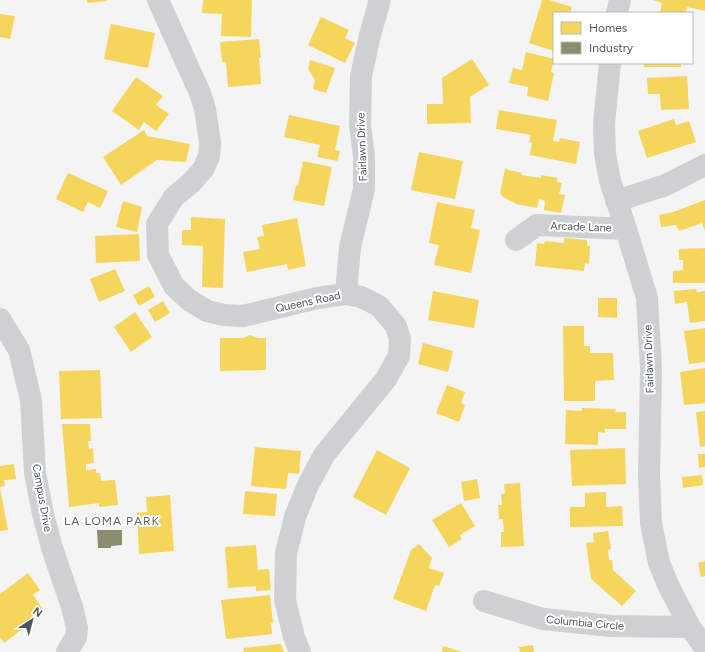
<svg xmlns="http://www.w3.org/2000/svg" width="705" height="652" viewBox="0 0 705 652" font-family="Figtree,sans-serif">
<rect width="100%" height="100%" fill="#f4f4f4"/>
<!-- homes -->
<path fill="#f6d55c" d="M87,0H107V1L87,3Z
M203,0H252L251,37L221,36L222,14L202,13Z
M542,0H549L572,7L570,13H554V51L529,43Z
M652,0H705V11L687,7L686,13H660L662,3Z
M0,14L15,16L10,39L0,37Z
M321,17L349,30L345,38L355,43L345,63L308,45Z
M111,24L155,33L148,68L104,59Z
M259,39L261,58H259L261,84L228,87L226,62H222L220,42Z
M526,52L554,59L551,72L554,73L548,101L527,96L528,87L509,83L513,68L522,70Z
M472,59L489,85L470,97L471,123L427,124V104H443L442,78Z
M310,60L335,68L326,93L313,89L315,80L308,69Z
M644,63H681V67H644Z
M687,76L689,109L661,110L660,94H648L647,78Z
M136,77L163,96L156,105L169,114L156,131L144,122L139,130L112,111Z
M499,110L557,120L553,141L559,142L560,138L580,142L576,164L530,155L532,143L529,142L531,135L496,129Z
M289,115L340,126L335,150L340,151L337,161L317,157L320,145L284,137Z
M674,119L676,125L689,121L696,142L647,158L638,131Z
M144,130L147,136L190,144L186,162L157,160L121,185L103,157Z
M419,152L463,161L455,199L411,190Z
M303,161L332,167L324,206L293,200L296,185L298,186Z
M505,169L522,173L521,175L541,178V175L558,178L557,182L562,183L559,194L565,195L561,213L544,210L545,201L539,199L537,208L516,204L503,197L500,193Z
M68,173L108,191L100,208L88,202L83,212L56,199Z
M705,200V231L702,223L679,231L676,225L661,227L659,215L673,212Z
M123,201L142,207L137,232L116,227Z
M437,202L475,210L471,228L480,230L471,273L434,265L439,245L429,243Z
M191,217L225,219L223,288L202,287L203,246L182,245V230H191Z
M297,218L306,266L288,270L287,264L247,272L243,252L260,249L257,237L264,236L262,225Z
M139,234L140,261L96,263L95,236Z
M564,238L587,240V246H590L589,264L585,263L584,271L535,266L537,243L544,244L545,241L564,243Z
M705,248V283H673V271L683,270V260H679V249Z
M115,269L125,291L99,302L90,279Z
M149,286L155,297L139,306L133,295Z
M696,289L697,292L705,291V321L690,323L687,302L675,304L674,291Z
M433,291L479,300L474,328L428,320Z
M598,298H617V318L598,317Z
M163,301L170,313L155,322L148,310Z
M135,312L152,337L131,352L114,327Z
M563,326H584V346H590V353H613L614,380L595,381V401H564Z
M705,328V362L689,364L684,331Z
M250,335L258,338H266V370L220,371V338H243Z
M423,343L453,351L448,372L418,364Z
M705,368V403L684,405L680,372Z
M100,370L102,418L61,419L59,371Z
M447,385L465,392L461,403L465,405L459,422L436,413Z
M582,408L616,409L615,412H626V429H605V433L598,432V445L565,444L566,410L582,411Z
M705,411V446L700,447L696,412Z
M62,424H90L91,441H88L89,449L93,448L94,463L86,464V470L96,469V473H100L101,481L115,480L118,505L99,507V503L69,507Z
M255,447L301,451L299,474L288,473L286,489L251,486Z
M625,448L626,484L572,486L570,450Z
M377,450L410,468L386,515L353,497Z
M698,454H705V467L699,468Z
M14,464L16,479L4,480L5,486L0,487V466Z
M702,475L703,485L683,488L682,477Z
M477,479L480,498L464,501L461,482Z
M520,483L524,546L501,547V532H504L503,519H499L498,505H502L501,494H505L504,484Z
M0,488L8,530L0,531Z
M245,491L277,494L275,516L243,514Z
M606,492V507L622,506L623,526L570,527V507H585V493Z
M170,495L174,551L139,554L137,513L147,512L146,497Z
M461,503L475,526L460,535L462,539L449,547L432,520Z
M608,531L611,549L608,550L609,560H612L613,570L636,591L622,606L591,579L586,543L594,542L593,533Z
M419,544L432,558L429,568L444,573L439,586L435,585L426,611L393,599L411,550Z
M256,545L258,570L269,569L271,590L256,591V586L228,588L225,547Z
M705,561V576L701,577L698,563Z
M28,573L40,590L33,595L43,609L27,621L29,624L4,643L0,637V594Z
M270,595L273,623H271L272,634L226,639L221,600Z
M281,644L284,652H244L243,648Z
M533,645L534,652H520L519,647Z
M443,646L462,652H442Z"/>
<!-- industry -->
<path fill="#8c8c6e" d="M97,530H122V545L111,546V548H98Z"/>
<g fill="none" stroke-linecap="round" stroke-linejoin="round">
<!-- minor -->
<path stroke="#ced0d2" stroke-width="22" d="M158,0L200,93L205,109L210,143L209,156L204,168L191,183L174,197L157,224L158,255L174,286L189,300L207,311L224,315L243,316L317,298L346,294L361,297L379,306L396,326L400,339L399,356L386,379L324,455L308,485L295,517L286,553L285,600L294,637L300,652
M617,13L620,0
M610,63L604,124L605,154L610,181L626,229L647,298L651,369L649,475L651,523L659,563L669,587L690,627L705,648
M616,201L666,185L705,165
M516,240L537,225L626,229
M346,294L350,247L364,189V156L360,125L361,76L370,35L380,0
M0,319L19,350L31,400L35,473L43,514L52,548L72,607L77,628L76,637L67,652
M484,601L543,619L611,626L690,627"/>
</g>
<g text-anchor="middle" dominant-baseline="central" stroke-width="4" stroke-linejoin="round" paint-order="stroke">
<!-- street labels -->
<g font-size="11" fill="#4a5661" stroke="#fff">
<text transform="translate(362 147) rotate(-92)">Fairlawn Drive</text>
<text transform="translate(581 227) rotate(2)">Arcade Lane</text>
<text transform="translate(308 302) rotate(-12)">Queens Road</text>
<text transform="translate(649 359) rotate(-92)">Fairlawn Drive</text>
<text transform="translate(42 498) rotate(80)">Campus Drive</text>
<text transform="translate(585 623) rotate(5)">Columbia Circle</text>
</g>
<!-- neighbourhood labels -->
<g font-size="12" letter-spacing="1" fill="#5f6368" stroke="#fff">
<text x="112" y="521">LA LOMA PARK</text>
</g>
</g>
<!-- legend -->
<rect x="553" y="12" width="140" height="52" fill="#ffffff" stroke="#b7bbc0"/>
<rect x="561" y="22" width="20" height="12" fill="#f6d55c" stroke="#b7bbc0"/>
<text x="589" y="32" font-size="12" fill="#4a5661">Homes</text>
<rect x="561" y="42" width="20" height="12" fill="#8c8c6e" stroke="#b7bbc0"/>
<text x="589" y="52" font-size="12" fill="#4a5661">Industry</text>
<!-- north arrow -->
<g transform="translate(32 620) rotate(36)" stroke="#ffffff" stroke-width="3" paint-order="stroke">
<path d="M0-3L7 15L0 10L-7 15Z" fill="#4a5661"/>
<text y="-6" font-size="11" font-weight="bold" text-anchor="middle" fill="#4a5661">N</text>
</g>
</svg>
